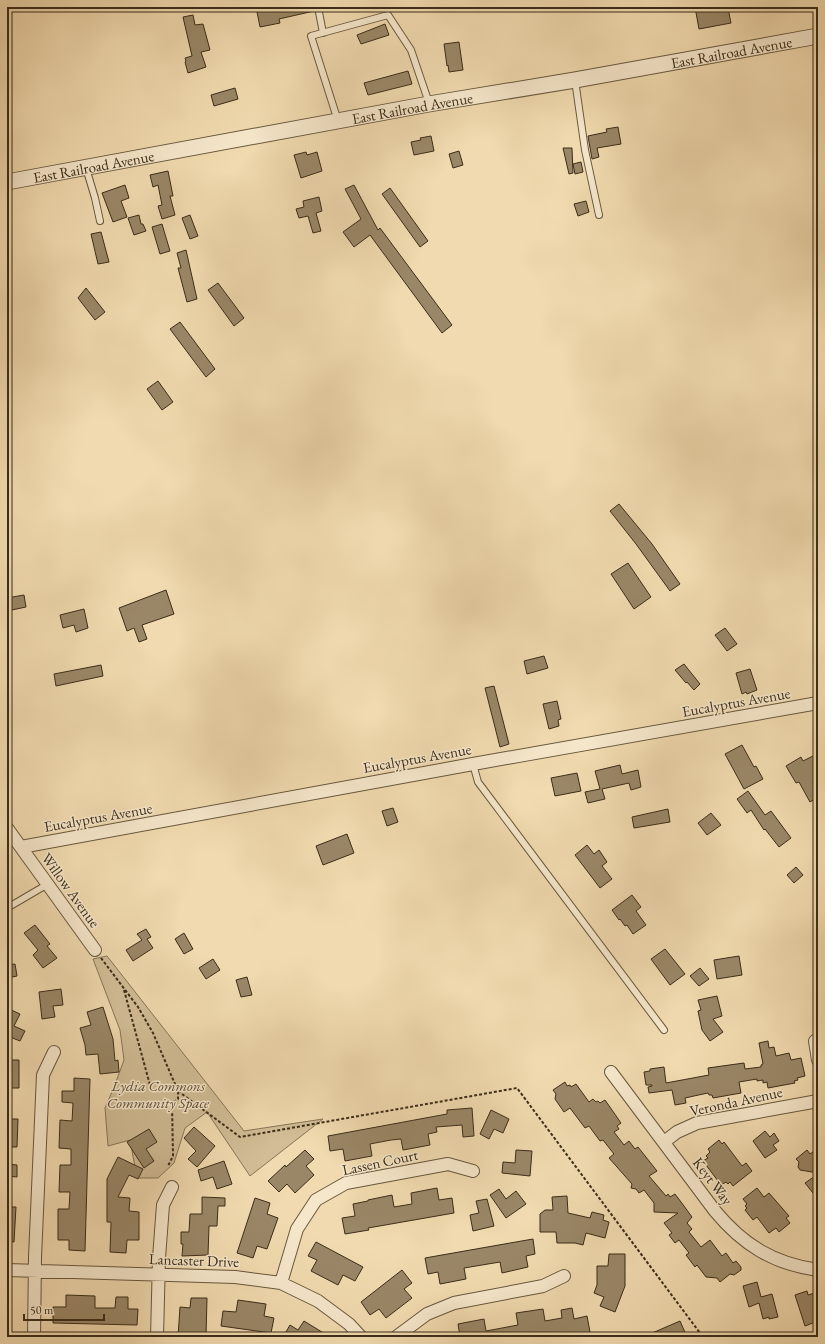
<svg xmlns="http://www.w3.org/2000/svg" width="825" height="1344" viewBox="0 0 825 1344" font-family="'EB Garamond',serif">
<rect width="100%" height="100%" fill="#f1daaf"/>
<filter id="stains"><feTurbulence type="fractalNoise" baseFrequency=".005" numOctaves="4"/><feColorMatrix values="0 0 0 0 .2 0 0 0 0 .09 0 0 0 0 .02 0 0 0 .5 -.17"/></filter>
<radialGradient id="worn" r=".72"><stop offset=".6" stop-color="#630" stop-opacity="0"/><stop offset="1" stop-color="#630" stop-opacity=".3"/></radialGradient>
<!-- green -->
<path fill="#d2bd96" stroke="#867558" d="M107,956L244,1131L323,1119L250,1176L207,1112L185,1128L174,1163L158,1178H137L130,1140L108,1146L105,1108L114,1087L124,1060L120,1030L93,959Z"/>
<!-- building -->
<path fill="#9a8767" stroke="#3b2d19" d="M256,7H314V11L279,19L280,23L260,27Z
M695,7H722V9L728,8L731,23L699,29Z
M193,15L195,25L203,24L210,50L201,52L206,67L188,73L185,62L186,61L185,58L192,56L183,17Z
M385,24L389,35L361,44L357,35Z
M459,42L463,70L449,72L448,65L447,66L444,44Z
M408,71L412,84L368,95L364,83Z
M235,88L238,99L214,106L211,95Z
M618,127L621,144L597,148L599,157L592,159L588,136L607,132L606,129Z
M431,136L434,151L414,155L411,142L421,140L420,138Z
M563,148H572L573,173L569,174Z
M459,151L463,165L453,168L449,154Z
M306,152L307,155L317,152L322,171L301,178L294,155Z
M581,162L583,172L575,174L573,164Z
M168,171L173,196H170L175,215L162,219L158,206L162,205L158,185L153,187L150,175Z
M125,185L129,198L121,201L127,217L113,222L102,193Z
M354,185L378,230L380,228L452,325L442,333L370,235L354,247L343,232L361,219L345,189Z
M390,188L428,241L420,247L382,194Z
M319,197L322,211L316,213L321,231L313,233L308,216L299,218L296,209L304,207L303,201Z
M586,201L589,212L578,216L574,204Z
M139,215L141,224H143L146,231L134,235L128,218Z
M190,215L198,236L190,239L182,218Z
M162,224L170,251L160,254L152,227Z
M101,232L109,262L98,264L91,234Z
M186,250L197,299L187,302L178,268H181L177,253Z
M218,283L244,318L234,326L208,290Z
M86,288L105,312L95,320L78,298Z
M180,322L215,369L206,377L170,329Z
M158,381L173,402L162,410L147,389Z
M619,504L652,544L680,584L670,591L636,544L610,511Z
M628,563L651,597L634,609L611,574Z
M166,590L174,614L142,625L147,639L139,642L134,628L127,631L119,608Z
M24,595L26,607L7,611V598Z
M84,609L88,628L76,632L74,625L63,628L60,615Z
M725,628L737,644L727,651L715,635Z
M544,656L548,668L527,674L524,661Z
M684,664L700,684L694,690L687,682L686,683L675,670Z
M101,665L103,676L56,686L54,674Z
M750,669L757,690L747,694L746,692L742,694L736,673Z
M494,686L509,744L500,747L485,688Z
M557,701L561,719L558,720L559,726L549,729L543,704Z
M742,745L754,767L756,766L763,779L744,789L725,754Z
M813,756L818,766V780L813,783L818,792V797L810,802L799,782L796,783L786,766L801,757L803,761Z
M620,765L622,774L638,770L641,787L631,790L629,783L602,789L605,799L588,803L585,792L600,789L595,771Z
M577,773L581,791L555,796L551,778Z
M748,791L765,815L771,811L791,838L779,847L765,829L764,830L751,810L747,813L737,799Z
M393,808L398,822L387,826L382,811Z
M668,809L670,822L634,828L632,817Z
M711,813L721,825L707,835L698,823Z
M347,834L354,853L323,865L316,846Z
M587,845L594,854L599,850L607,862L602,866L612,879L600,888L575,855Z
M796,867L803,875L794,883L787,875Z
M632,895L641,907L636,911L646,925L633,934L627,925L625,926L620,919L619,920L612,910Z
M35,925L50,944L47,946L57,958L43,968L33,955L38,950L24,933Z
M146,929L151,937L147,939L153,948L133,961L126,950L142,940L137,934Z
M184,933L193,949L184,954L175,939Z
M665,949L685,974L670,985L651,959Z
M739,956L742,975L717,979L714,960Z
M213,959L220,970L206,979L199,968Z
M15,964L17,976L7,978V965Z
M700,968L709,979L699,986L690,976Z
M247,977L252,995L241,997L236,980Z
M61,989L63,1005L53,1006L55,1017L42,1019L39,992Z
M717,996L722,1016L713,1019L723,1032L710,1041L702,1030L698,1011L701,1010L698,1000Z
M103,1007L113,1039L115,1061L118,1060L119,1072L100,1074L98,1054L86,1055L85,1045L80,1028L91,1025L87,1012Z
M7,1008L20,1014L14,1026L25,1031L20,1041L10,1037L7,1043Z
M768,1041L769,1048L774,1047L776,1056L789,1053L791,1060L801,1058L805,1076L797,1078L798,1080L794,1081L795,1083L768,1088L767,1082L763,1083V1080L757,1081V1079L739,1082L741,1093L713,1098L712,1095H709L708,1093L694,1096L685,1098L686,1103L675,1105L672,1090L649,1093L648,1087L652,1086V1085H646L644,1072L650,1071V1069L664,1067L666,1083L709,1075L708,1068L744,1063L745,1069L761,1067V1065L763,1064L759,1043Z
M7,1060H19V1088H7Z
M74,1078L90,1079L85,1251L69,1250V1240H58V1209H69L70,1192H59L60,1165H71V1149L59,1148L60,1120L72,1121L73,1103L62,1102V1091H74Z
M565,1082L567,1086L570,1085L571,1087L576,1084L589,1102L593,1099L596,1102L598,1101L600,1103L605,1100L621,1123L617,1126L619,1129L614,1132L624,1145L629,1141L635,1149L638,1147L657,1171L649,1176L666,1196L668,1194L670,1197L675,1194L681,1202L692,1217L687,1223L692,1229L689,1232L701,1247L710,1240L722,1256L726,1253L733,1263L736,1261L741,1267V1270L734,1275L730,1274L720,1282L717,1278L706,1277L697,1265L695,1267L686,1255L689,1253L679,1240L675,1243L669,1235L672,1233L664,1223L678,1213L654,1212V1203L644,1190L639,1193L636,1189L631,1188L632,1184L609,1158L614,1154L603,1140L600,1141L589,1126L585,1128L570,1108L564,1112L555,1099L556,1094L553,1090Z
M472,1108L474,1136L463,1137L462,1125L436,1127L437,1132L428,1134L430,1145L414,1148L403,1150L401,1139L391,1140L370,1144L372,1156L345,1161L343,1149L330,1151L328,1136L447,1114V1110Z
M491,1110L509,1119L503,1133L494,1129L489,1139L480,1134Z
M7,1119H18L17,1147H7Z
M194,1127L215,1146L197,1167L188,1159L196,1151L184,1138Z
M149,1129L157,1142L146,1149L154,1161L144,1168L127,1142Z
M765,1131L770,1137L774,1133L779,1141L773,1145L777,1150L765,1158L753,1141Z
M719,1140L722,1144L724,1142L742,1166L746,1163L752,1171L733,1186L730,1182L728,1184L726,1182L721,1185L703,1161L708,1158L706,1156L710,1152L708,1149Z
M818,1148V1173L800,1170L798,1167L799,1162L796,1159L807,1150L810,1154Z
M305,1150L314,1159L306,1166L314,1175L295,1193L287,1184L279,1192L268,1181L285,1165L286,1167Z
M516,1150L532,1151L530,1176L502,1173L503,1162L515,1163Z
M118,1157L143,1169L138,1179L129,1175L118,1197L130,1198L129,1211L139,1212V1240H127L126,1253L110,1252L111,1222H107V1179Z
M224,1161L232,1184L217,1189L213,1177L201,1181L198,1170Z
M7,1164L17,1165V1177L7,1176Z
M818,1174V1189L813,1193L805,1183Z
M437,1188L439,1200L452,1198L454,1213L368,1228L369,1230L345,1234L342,1218L355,1216L353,1204L368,1201V1200L392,1195L394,1207L412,1204L411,1193Z
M757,1188L764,1197L769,1193L789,1216L786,1218L790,1223L779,1232L776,1228L769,1233L757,1217L753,1220L745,1210L747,1208L745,1206L747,1204L743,1199Z
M499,1189L506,1199L516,1191L526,1204L506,1218L490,1195Z
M567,1196L568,1213L590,1218L592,1212L604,1215L603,1220L609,1222L605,1238L586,1233L583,1245L575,1243H557L556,1232H540V1214L545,1210H553L552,1197Z
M202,1197L225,1198V1206H218L217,1226H209L208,1255L182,1256L183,1244H181V1232H189L190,1214H202Z
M255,1198L270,1203L267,1214L278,1218L267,1249L257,1246L253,1258L237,1253Z
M487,1199L494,1226L473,1231L470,1215L479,1213L476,1201Z
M7,1207H16L14,1242L7,1241Z
M533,1239L535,1254L526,1256L528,1267L502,1273L500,1262L464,1268L466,1279L440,1284L438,1272L428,1274L425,1258Z
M316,1242L363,1267L355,1281L343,1275L338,1285L311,1271L317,1260L308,1256Z
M609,1254H625V1286L615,1312L600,1306L604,1297L594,1293L597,1285V1266H608Z
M402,1270L412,1283L404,1289L412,1298L386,1318L379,1309L370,1315L361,1302Z
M757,1282L761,1297L772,1294L778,1317L769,1319V1317L763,1319L759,1303L749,1307L743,1286Z
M807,1291L808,1295L818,1292V1321L805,1326L795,1295Z
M66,1295L95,1296V1308H115L116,1297H128V1309H138L137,1325L53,1323V1307H66Z
M191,1298H207L206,1337H178L180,1307L190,1308Z
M238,1300L266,1304L264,1316L274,1318L271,1333L221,1326L223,1311L236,1312Z
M572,1308L574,1319L587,1316L590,1332L567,1337L566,1333L542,1337H460L458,1324L484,1319L486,1331L518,1325L516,1313L543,1309L545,1321L562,1318L561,1310Z
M304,1321L330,1337H283L290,1325L298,1330Z
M680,1321L687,1337H643Z"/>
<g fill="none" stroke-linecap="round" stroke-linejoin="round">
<!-- service casing -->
<g stroke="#68583e" stroke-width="8">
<path id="service" d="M318,7L323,33
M575,80L585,150L599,215
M338,121L311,36L388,15L411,50L429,103
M86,168L95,198L100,221
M473,764L478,782L664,1030
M7,908L48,884"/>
</g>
<!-- minor casing -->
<g stroke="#68583e" stroke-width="14">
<path id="minor" d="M7,828L95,950
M21,847L473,764L818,703
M815,1041L818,1060
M611,1072L715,1211C743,1245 774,1264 818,1270
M664,1142L677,1132L697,1123L818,1101
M7,1270L235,1277L281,1283L318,1301L349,1324L361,1337
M281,1283L297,1229L316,1200L346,1183L448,1164L473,1171
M34,1337L35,1257L43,1075L54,1052
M157,1337L159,1258L163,1205L172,1187
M396,1337L427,1314L454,1303L543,1286L564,1276"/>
</g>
<!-- tertiary casing -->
<g stroke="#68583e" stroke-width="17">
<g id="tertiary">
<path id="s1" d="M7,182L429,104L575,80L818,36"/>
</g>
</g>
<!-- path -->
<path stroke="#3b2d19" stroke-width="2" stroke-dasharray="3 2" stroke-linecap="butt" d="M101,958L138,1007L153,1033L178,1091V1099L172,1103L173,1156L168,1166
M124,990L150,1085
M178,1091L240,1137L517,1088L703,1337"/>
<!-- service -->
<use href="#service" stroke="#f6e7cb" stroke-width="6"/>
<!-- minor -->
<use href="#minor" stroke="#f6e7cb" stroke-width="12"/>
<!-- tertiary -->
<use href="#tertiary" stroke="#f6e7cb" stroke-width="15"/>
</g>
<g text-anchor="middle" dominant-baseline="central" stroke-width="3" stroke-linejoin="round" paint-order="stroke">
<!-- street labels -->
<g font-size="15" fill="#3b2d19" stroke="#f6e7cb">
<text stroke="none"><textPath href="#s1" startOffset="736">East Railroad Avenue</textPath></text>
<text stroke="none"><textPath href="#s1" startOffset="412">East Railroad Avenue</textPath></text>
<text stroke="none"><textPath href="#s1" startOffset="88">East Railroad Avenue</textPath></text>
<text transform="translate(736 702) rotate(-10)">Eucalyptus Avenue</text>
<text transform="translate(417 758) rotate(-10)">Eucalyptus Avenue</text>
<text transform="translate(98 817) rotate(-10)">Eucalyptus Avenue</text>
<text transform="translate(71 890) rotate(54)">Willow Avenue</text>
<text transform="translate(736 1101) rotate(-12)">Veronda Avenue</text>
<text transform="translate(380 1162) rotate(-12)">Lassen Court</text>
<text transform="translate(713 1181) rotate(53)">Keyt Way</text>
<text transform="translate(194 1260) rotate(2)">Lancaster Drive</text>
</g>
<!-- park labels -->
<g font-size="15" font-style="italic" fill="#594a32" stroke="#f6e7cb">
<text x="158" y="1085">Lydia Commons<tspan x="158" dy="17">Community Space</tspan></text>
</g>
</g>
<!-- margin -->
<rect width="825" height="1344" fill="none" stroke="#f1daaf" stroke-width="24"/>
<rect x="8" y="8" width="809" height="1328" fill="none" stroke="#3b2d19" stroke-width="2"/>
<rect x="12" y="12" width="801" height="1320" fill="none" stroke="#3b2d19"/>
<!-- scale -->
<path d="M24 1314v6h80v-6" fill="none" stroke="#3b2d19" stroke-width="2"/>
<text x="30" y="1314" font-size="12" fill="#3b2d19" stroke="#f6e7cb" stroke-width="3" paint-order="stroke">50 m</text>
<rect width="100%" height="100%" filter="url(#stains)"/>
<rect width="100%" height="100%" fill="url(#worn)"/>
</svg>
